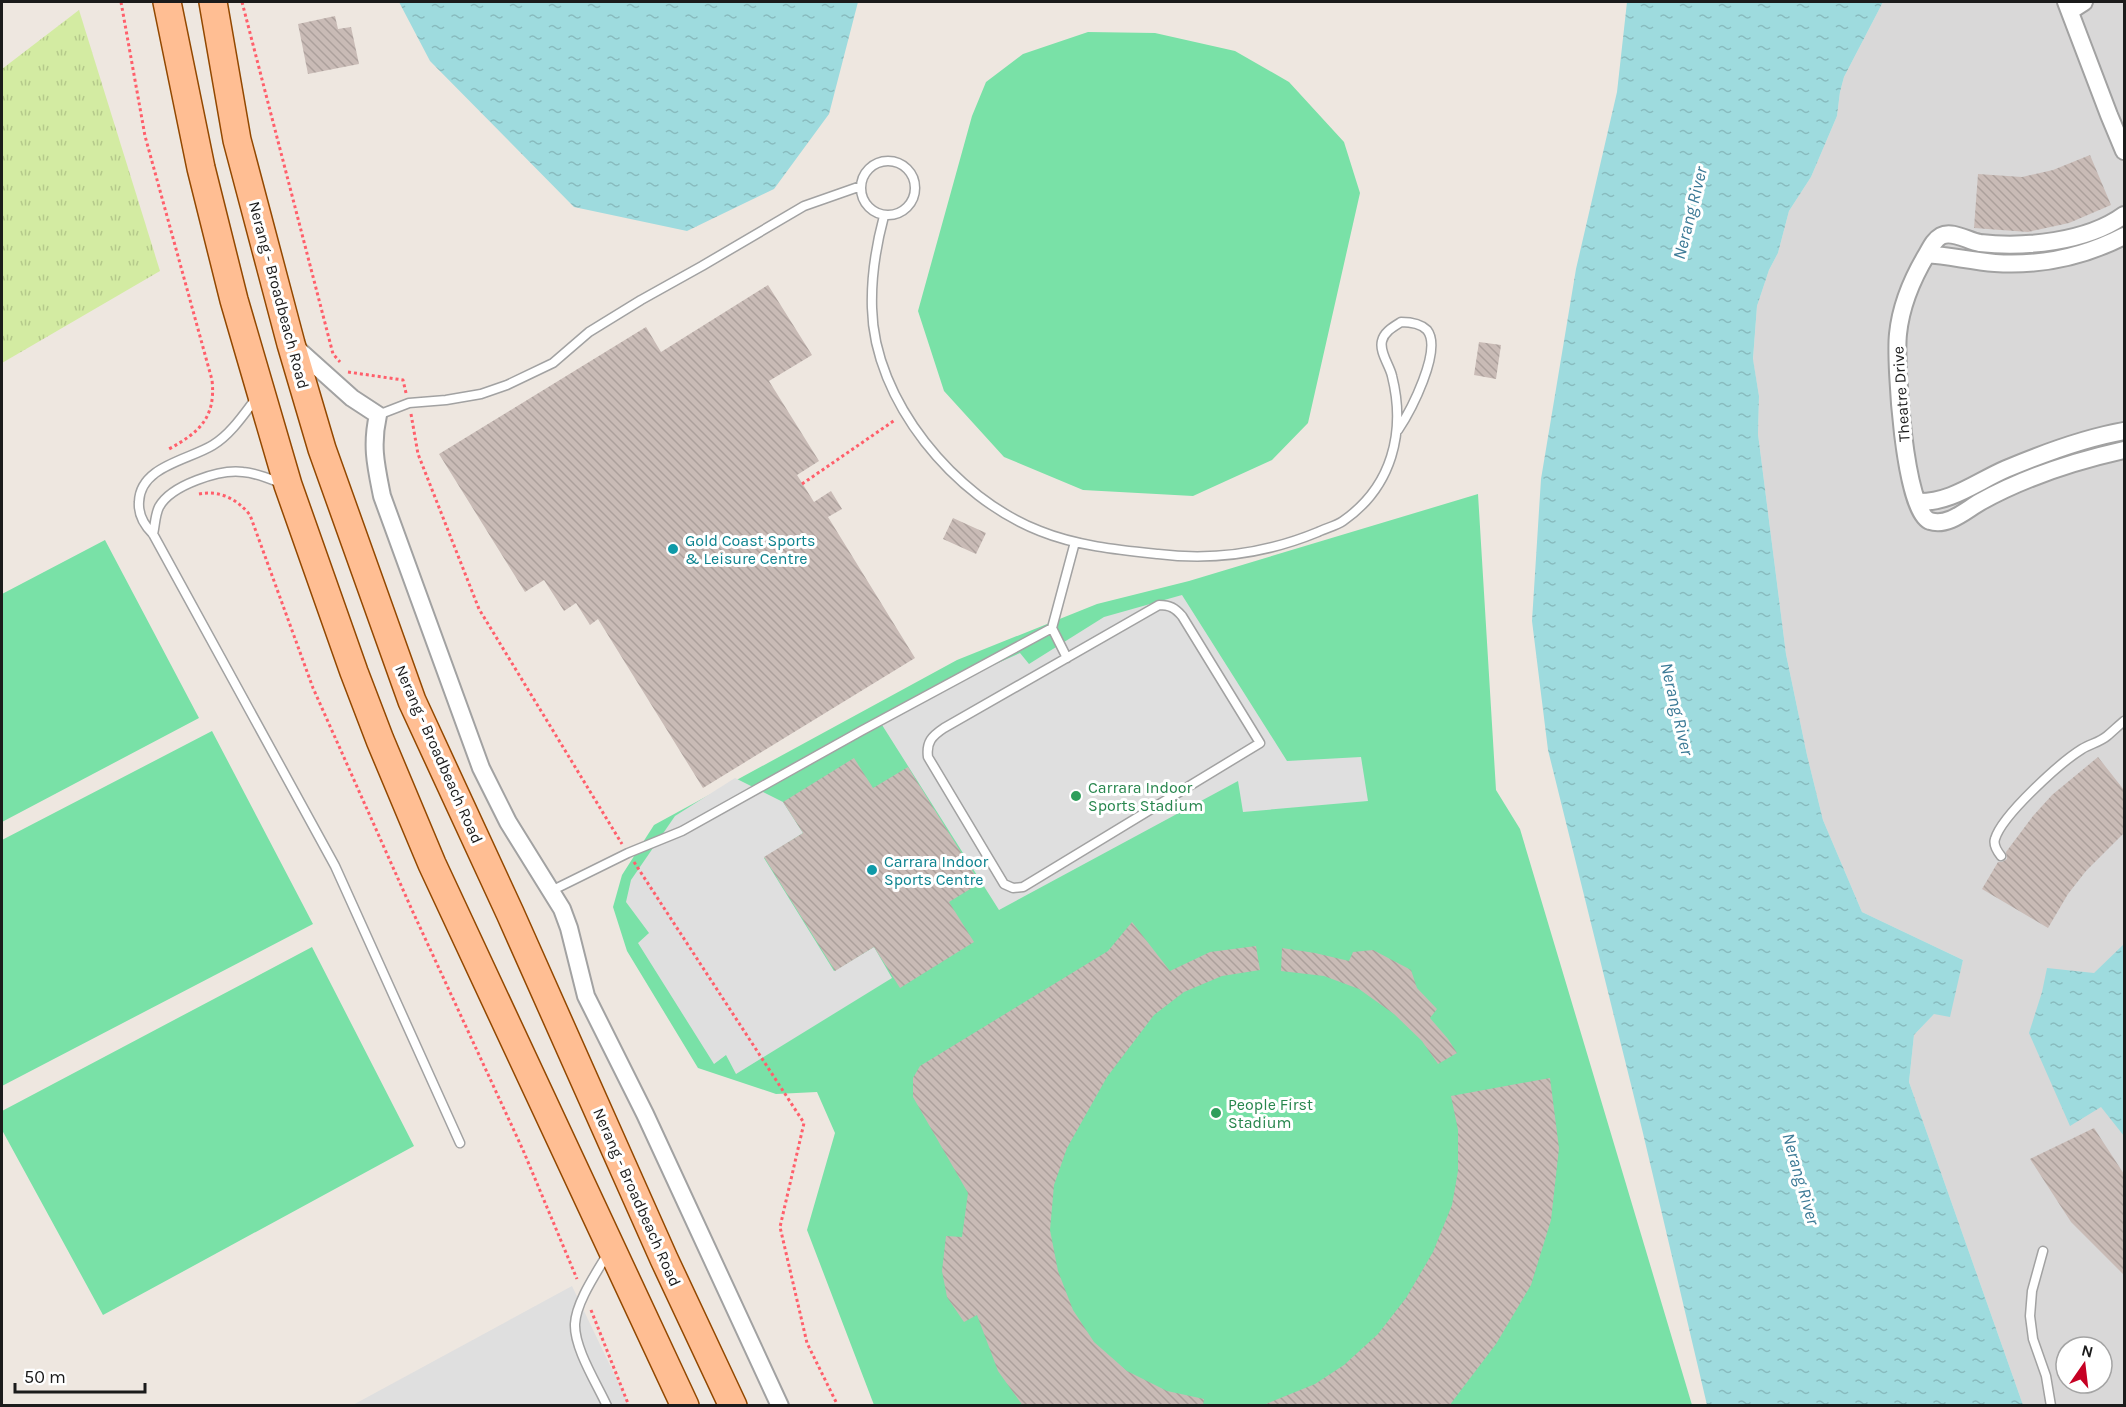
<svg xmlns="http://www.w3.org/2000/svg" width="2126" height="1407" viewBox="0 0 2126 1407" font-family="Karla,sans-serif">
<defs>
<pattern id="grass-tufts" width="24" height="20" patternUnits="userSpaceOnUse" patternTransform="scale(1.5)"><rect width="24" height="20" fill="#d3eba2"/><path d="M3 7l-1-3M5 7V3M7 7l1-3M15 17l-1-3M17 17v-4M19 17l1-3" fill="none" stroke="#b5c98b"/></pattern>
<pattern id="water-ripples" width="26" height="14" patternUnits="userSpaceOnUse" patternTransform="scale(1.5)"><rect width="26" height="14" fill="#9edbde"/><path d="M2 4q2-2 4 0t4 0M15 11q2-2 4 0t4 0" fill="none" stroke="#88bbbe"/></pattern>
<pattern id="building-back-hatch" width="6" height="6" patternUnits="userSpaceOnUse" patternTransform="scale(1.5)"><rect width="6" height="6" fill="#c9bbb6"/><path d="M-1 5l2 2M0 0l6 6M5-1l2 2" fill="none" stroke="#aca09c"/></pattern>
</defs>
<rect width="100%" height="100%" fill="#eee7e0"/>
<!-- residential -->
<path fill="#d9d8d8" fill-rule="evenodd" d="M1883,2H2124V1405H2023L1909,1082L1914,1035L1955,991L1963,960L1862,912L1823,820L1807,755L1786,654L1758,434L1759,396L1753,360L1757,306L1769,270L1778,253L1789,211L1811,177L1837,116L1840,92L1844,77ZM2066,1347H2102V1383H2066Z"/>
<!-- grass -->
<path fill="url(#grass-tufts)" d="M79,10L160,271L2,363V69Z"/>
<!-- pitch -->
<path fill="#79e1a7" d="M1088,32L1155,33L1235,51L1289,82L1344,142L1360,193L1308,423L1272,460L1193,496L1083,490L1004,457L944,391L918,311L972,116L986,82L1023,54Z
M1478,494L1496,790L1520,829L1692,1405H874L807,1230L835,1133L817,1092L776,1094L698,1068L627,951L613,907L622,875L654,825L957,660L1097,604L1189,581Z
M105,540L199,718L2,822V594Z
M212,731L313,924L2,1086V840Z
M312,947L414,1146L103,1315L2,1130V1111Z"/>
<!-- parking -->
<path fill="#dfdfdf" d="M1182,595L1287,761L1361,757L1368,801L1243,812L1238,781L999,910L877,717L1020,653L1029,664L1104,617Z
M735,778L783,802L803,833L764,858L834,971L874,947L892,978L736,1074L726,1055L714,1064L638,943L649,933L626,902L631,880L675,816Z
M572,1286L629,1405L351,1406Z"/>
<!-- water -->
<path fill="url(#water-ripples)" d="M399,2H858L829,114L774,189L687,231L574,207L430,61Z
M1627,2H1883L1844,77L1840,92L1837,116L1811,177L1789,211L1778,253L1769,270L1757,306L1753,359L1759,396L1758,434L1786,654L1807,755L1823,820L1862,912L1963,960L1950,1017L1934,1014L1914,1035L1909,1082L2023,1405H1707L1642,1129L1548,750L1532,621L1541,479L1576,269L1617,92Z
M2124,944V1136L2101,1107L2070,1126L2029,1033L2042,992L2047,968L2094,973Z"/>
<!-- building -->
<path fill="url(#building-back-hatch)" d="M335,16L338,29L351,27L359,64L308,74L298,24Z
M2090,155L2111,205L2069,223L2028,232L1974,228L1978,174L2022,177L2053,170Z
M768,285L812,355L769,381L819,461L797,475L814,502L831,491L842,509L828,517L915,658L703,788L598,619L590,625L576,603L564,611L544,580L525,592L439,454L646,327L661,352Z
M1479,342L1501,345L1496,379L1474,375Z
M953,518L986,533L976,554L943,539Z
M2098,757L2124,790V833L2086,871L2068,894L2048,928L1982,889L1998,862H2002L2007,859L2006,852L2033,816L2052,795Z
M854,758L873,788L908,767L980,883L949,902L974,942L900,988L874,947L835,971L764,857L803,833L783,802Z
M1132,922L1170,971L1210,952L1256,946L1260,970L1222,976L1184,992L1154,1015L1107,1077L1067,1148L1054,1185L1050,1230L1058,1271L1073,1310L1094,1342L1127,1371L1167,1391L1204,1399L1203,1406H1023L998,1371L977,1315L964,1322L947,1297L942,1271L946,1236L962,1237L968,1193L913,1097V1078L920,1066L1108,951Z
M1282,948L1315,953L1349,961L1353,952L1373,950L1411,970L1417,988L1437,1009L1430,1018L1448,1039L1457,1053L1438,1064L1422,1041L1394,1014L1359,989L1324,976L1281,971Z
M1550,1078L1559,1148L1551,1220L1531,1285L1496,1344L1449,1406H1261L1315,1384L1344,1365L1378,1334L1406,1298L1433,1252L1452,1205L1458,1171V1130L1451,1096Z
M2094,1128L2124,1174V1275L2071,1222L2030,1159Z"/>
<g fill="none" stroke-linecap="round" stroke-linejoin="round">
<!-- lane casing -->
<g stroke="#a2a2a2" stroke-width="11">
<path id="lane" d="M861 188a27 27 0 1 1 54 0a27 27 0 1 1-54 0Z
M884,216C876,246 871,276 872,308C874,401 955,498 1040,531C1077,546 1119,550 1158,554C1213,561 1267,553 1318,532C1326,528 1336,526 1343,521C1392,487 1406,432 1392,376C1390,366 1379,352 1382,341C1384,332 1393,327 1401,322C1409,322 1420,323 1427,330C1443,350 1410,412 1398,430
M257,397C244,414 231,434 213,445C189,460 140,466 139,502C138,515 144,525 153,534L335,866L460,1143
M378,415L409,403L446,400L481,394L507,385L553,363L589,332L641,300L702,266L804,206L861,186
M153,534C155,526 155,515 159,507C171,485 220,469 243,472C257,473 270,479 283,484
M1159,605C1170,605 1175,608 1182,616L1260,743L1023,887L1013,888L1004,884L928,757C926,742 932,736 944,728Z
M1052,628L1067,658
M2001,856C1997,851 1993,845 1995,839C2002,815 2061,762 2082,749C2090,744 2100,742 2107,736C2113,731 2118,726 2124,721
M551,891L628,853L682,831L861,731L1052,628L1075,542
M2043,1251L2032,1291L2030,1316L2033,1339L2046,1376L2051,1406
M607,1406C597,1384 574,1348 575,1324C576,1302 597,1272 608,1253"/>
</g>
<!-- street casing -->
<g stroke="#a2a2a2" stroke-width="20">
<path id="street" d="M2066,2L2109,115L2124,151
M2070,11L2084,2
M2124,215C2087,242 2024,248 1980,243C1968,241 1952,230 1941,236C1934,240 1931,247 1927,254C1912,279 1901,304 1898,334C1895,361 1904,513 1930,521C1948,527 1966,510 1980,502C2025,477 2075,461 2124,450
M1927,254C1950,256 1972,261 1995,263C2040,266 2085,256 2124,236
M294,346L352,398L378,415C371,446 376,466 382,496L481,768L508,822L562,909L569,928L586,996L645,1114L780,1406
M1917,502C1951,503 1976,482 2006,469C2044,453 2084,438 2124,431"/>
</g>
<!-- primary casing -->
<g stroke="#924800" stroke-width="30">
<path id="primary" d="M167,2L201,168L234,300L288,485L354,672L380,740L432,864L685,1406
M213,2L237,140L291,344L322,449L412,701L510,913L664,1259L733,1406"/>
</g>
<!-- path -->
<path stroke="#ff5f6b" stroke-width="3" stroke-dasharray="3 3" stroke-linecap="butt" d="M121,2L145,136L212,380C216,417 200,432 169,449
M242,2L333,354L340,362
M348,372L403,380L406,393
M411,414L418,454L479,609L622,844
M802,484L895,420
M199,494C220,490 237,499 250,515L313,688L412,910L523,1150L577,1279
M634,862L804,1123L780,1227L807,1343L838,1406
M591,1310L629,1406"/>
<!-- lane -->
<use href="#lane" stroke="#fff" stroke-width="8"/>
<!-- street -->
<use href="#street" stroke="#fff" stroke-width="16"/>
<!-- primary -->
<use href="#primary" stroke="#ffbe93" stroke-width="27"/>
</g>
<!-- markers -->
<g fill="#0f9aa8" stroke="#fff" stroke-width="2">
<circle cx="673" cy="549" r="6"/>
<circle cx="872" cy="870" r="6"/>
</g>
<g fill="#2e9e5b" stroke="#fff" stroke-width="2">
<circle cx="1076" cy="796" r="6"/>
<circle cx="1216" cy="1113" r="6"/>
</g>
<g text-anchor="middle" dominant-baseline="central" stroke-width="6" stroke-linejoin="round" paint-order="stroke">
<!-- street labels -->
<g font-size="16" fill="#1b1b1b" stroke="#fff">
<text transform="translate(279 295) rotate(75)">Nerang - Broadbeach Road</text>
<text transform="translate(1901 394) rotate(-94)">Theatre Drive</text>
<text transform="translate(439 754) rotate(66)">Nerang - Broadbeach Road</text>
<text transform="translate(637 1197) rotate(66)">Nerang - Broadbeach Road</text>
</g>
<!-- culture labels -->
<g font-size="16" fill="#0d838f" stroke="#fff" text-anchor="start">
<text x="685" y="540">Gold Coast Sports<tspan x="685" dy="18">&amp; Leisure Centre</tspan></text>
<text x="884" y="861">Carrara Indoor<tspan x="884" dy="18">Sports Centre</tspan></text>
</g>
<!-- leisure labels -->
<g font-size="16" fill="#27864d" stroke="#fff" text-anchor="start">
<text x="1088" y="787">Carrara Indoor<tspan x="1088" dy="18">Sports Stadium</tspan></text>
<text x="1228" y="1104">People First<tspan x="1228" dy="18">Stadium</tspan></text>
</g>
<!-- water labels -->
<g font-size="18" font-style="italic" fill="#3c7a96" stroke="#fff">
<text transform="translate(1690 213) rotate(-76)">Nerang River</text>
<text transform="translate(1677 709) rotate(77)">Nerang River</text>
<text transform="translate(1801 1179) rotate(74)">Nerang River</text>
</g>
</g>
<!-- border -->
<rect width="2126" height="1407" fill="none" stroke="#1b1b1b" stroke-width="6"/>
<!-- north arrow -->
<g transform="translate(2084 1365) rotate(14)"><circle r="28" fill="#ffffff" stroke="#a4a4a4" stroke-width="1.5"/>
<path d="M0-4.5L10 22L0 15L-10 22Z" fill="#c60023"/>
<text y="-9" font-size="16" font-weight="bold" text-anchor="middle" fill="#1b1b1b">N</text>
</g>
<!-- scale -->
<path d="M15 1383v9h130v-9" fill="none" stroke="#1b1b1b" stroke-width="3"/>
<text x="24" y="1383" font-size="18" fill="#1b1b1b" stroke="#ffffff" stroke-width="4.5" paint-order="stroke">50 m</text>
</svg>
